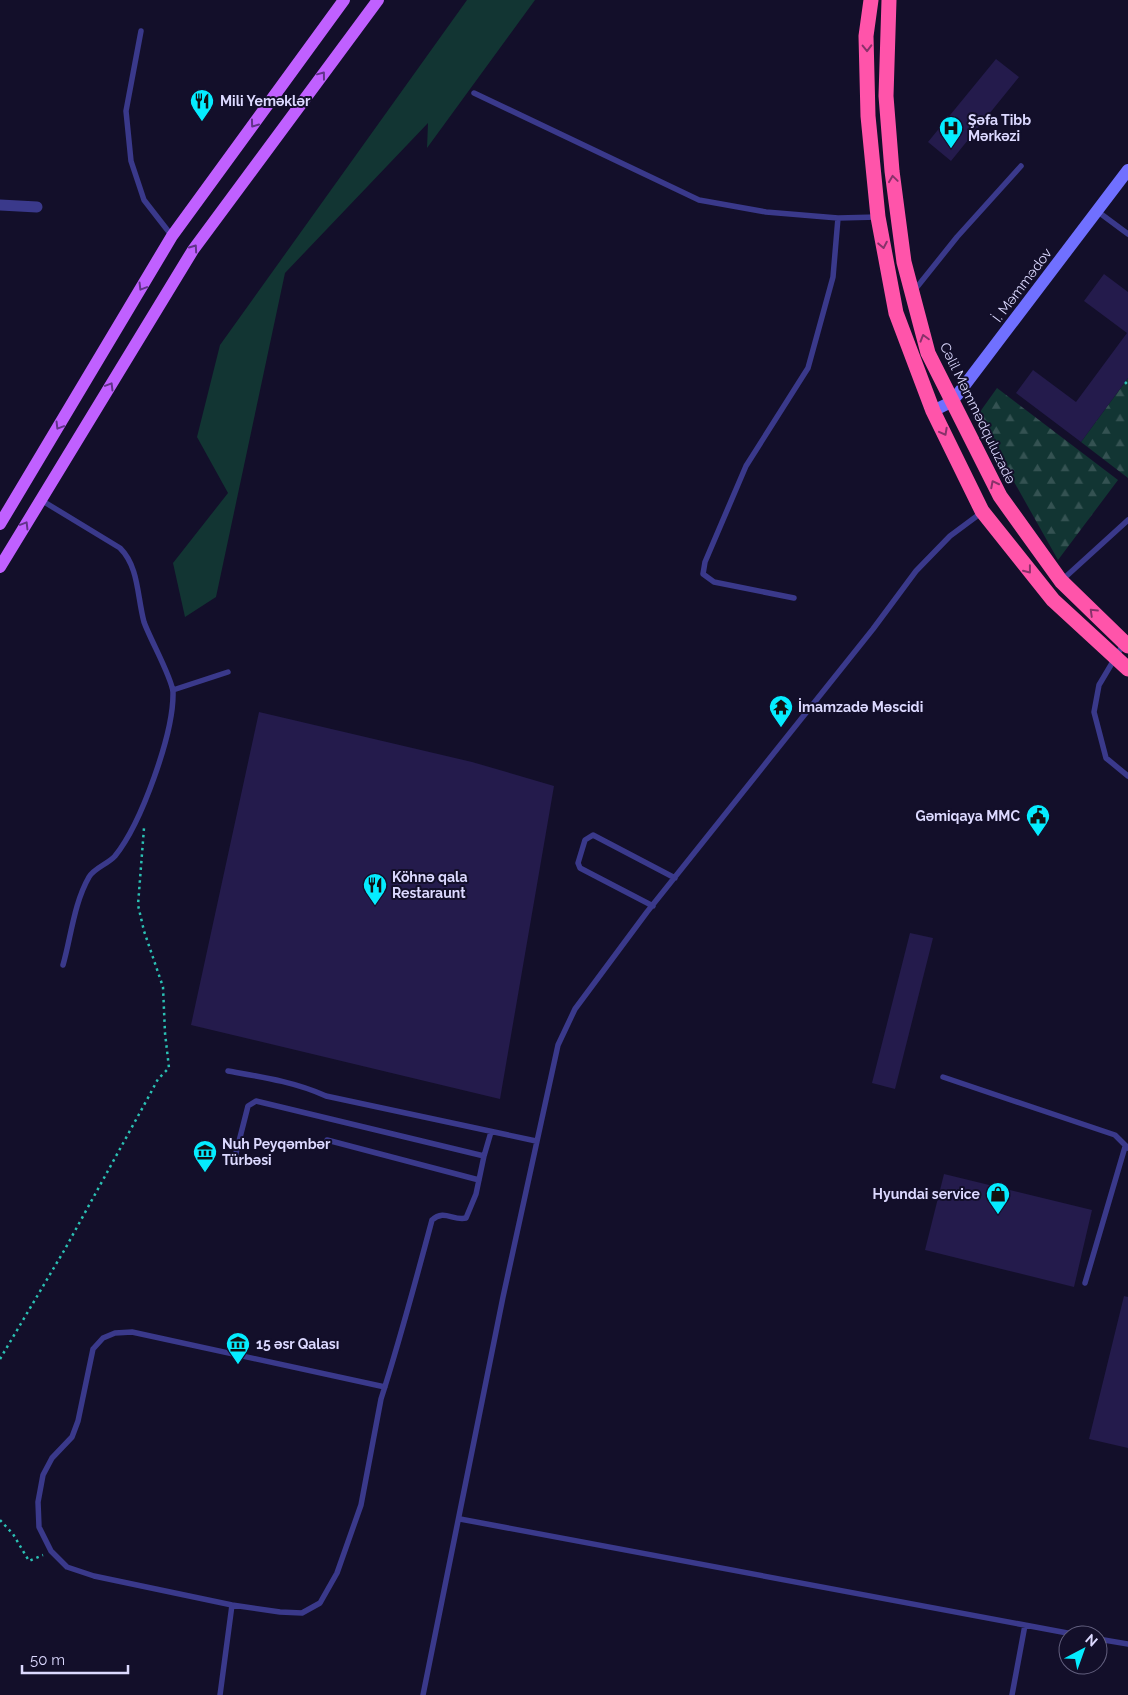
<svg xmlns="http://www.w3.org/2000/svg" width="1128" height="1695" viewBox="0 0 1128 1695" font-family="Raleway,sans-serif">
<defs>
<pattern id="forest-firs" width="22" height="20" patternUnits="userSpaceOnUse" patternTransform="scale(1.25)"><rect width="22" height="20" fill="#123533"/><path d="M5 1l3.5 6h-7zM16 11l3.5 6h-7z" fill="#345252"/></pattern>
</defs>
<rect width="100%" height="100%" fill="#130f2a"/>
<!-- green -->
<path fill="#123533" d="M467,0H535L427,148L428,123L285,273L216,597L185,617L173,563L228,493L197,437L220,345Z"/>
<!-- forest -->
<path fill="url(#forest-firs)" d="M1128,378V478L1081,442Z
M997,388L1118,480L1058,560L977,416Z"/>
<!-- building -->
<path fill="#241b4c" d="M996,59L1019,77L951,161L928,142Z
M1104,274L1128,292V378L1081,442L1016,393L1033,370L1076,402L1127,333L1084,301Z
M259,712L472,762L554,786L500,1099L191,1025Z
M910,933L933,938L895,1089L872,1083Z
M944,1174L1092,1210L1074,1287L925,1250Z
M1124,1296L1128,1297V1448L1089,1439Z"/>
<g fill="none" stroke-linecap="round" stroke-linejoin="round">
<!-- path -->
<path stroke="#2bc1b4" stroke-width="2.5" stroke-dasharray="2.5 4" stroke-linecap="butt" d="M1125,382L1128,385
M0,1359L65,1249L149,1096L158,1079L169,1068L165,1033L163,987L144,931L138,905L144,828
M0,1520L13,1534L29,1561L43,1555"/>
<!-- lane -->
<path stroke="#3a398b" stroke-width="5.5" d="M141,31L126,111L131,161L144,200L172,236
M474,93L699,200L766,212L838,218L878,217
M1097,211L1128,234
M913,292L957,237L1021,166
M41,500L120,548C139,567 137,596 144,622C150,639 172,678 173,692C174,733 141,824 115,856C108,864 94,868 89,877C74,903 71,937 63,965
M1061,581L1128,520
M794,598L714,582L703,574L705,562L746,466L808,368L833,277L838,218
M1124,643L1099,685L1094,712L1106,758L1128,776
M173,690L228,672
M653,906L580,868L578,863L585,840L593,835L675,878
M228,1071C262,1077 295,1082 326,1096L536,1141
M943,1077L1115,1135L1128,1148
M327,1140L479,1180
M235,1157L248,1106L256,1101L484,1156L491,1132
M1085,1283L1125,1147
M385,1387L132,1332L115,1333L103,1338L93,1349L78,1421L72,1437L52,1458L43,1475L38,1502L39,1527L51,1551L67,1567L94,1576L232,1605L280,1612L302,1613L320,1603L337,1573L361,1505L381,1399C400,1340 416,1280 432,1220C444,1209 453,1221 466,1218L476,1194L484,1156
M460,1519L1078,1635
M1098,1639L1128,1644
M220,1695L232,1605
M423,1695L503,1297L558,1045L575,1009L647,912L873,629L916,571L950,536L981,513
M1012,1695L1025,1625"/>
<!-- street -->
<path stroke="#3a398b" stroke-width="11" d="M0,205L37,207"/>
<!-- secondary -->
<path stroke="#7070ff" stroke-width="12" d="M933,411L951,402L958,394L1128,170"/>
<!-- primary -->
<path stroke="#c060ff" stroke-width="12" d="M0,524L172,236L344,0
M0,567L193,250L378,0"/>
<!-- highway -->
<path stroke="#ff54aa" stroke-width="15" d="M871,0L866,36L868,116L878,217L896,313L933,411L982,511L1053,600L1128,669
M889,0L886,96L892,171L904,262L928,353L1000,496L1061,581L1128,646"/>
</g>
<!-- one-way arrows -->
<defs><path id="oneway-chevron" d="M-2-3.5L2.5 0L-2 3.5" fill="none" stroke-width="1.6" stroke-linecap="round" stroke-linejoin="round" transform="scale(1.25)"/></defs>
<g stroke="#89326a">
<use href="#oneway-chevron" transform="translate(867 48) rotate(89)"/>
<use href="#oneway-chevron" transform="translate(893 179) rotate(-98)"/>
<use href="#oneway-chevron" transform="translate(883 245) rotate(79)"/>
<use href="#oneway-chevron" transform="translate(924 338) rotate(-106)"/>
<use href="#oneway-chevron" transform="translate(944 432) rotate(62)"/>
<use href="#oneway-chevron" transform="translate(994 484) rotate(-117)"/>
<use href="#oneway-chevron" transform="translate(1028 570) rotate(52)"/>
<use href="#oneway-chevron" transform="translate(1093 612) rotate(-136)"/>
</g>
<g stroke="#61338a">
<use href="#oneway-chevron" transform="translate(322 75) rotate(-53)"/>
<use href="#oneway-chevron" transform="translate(254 124) rotate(126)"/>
<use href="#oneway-chevron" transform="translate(194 248) rotate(-55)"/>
<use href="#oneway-chevron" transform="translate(142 287) rotate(121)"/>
<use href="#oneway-chevron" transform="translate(110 386) rotate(-59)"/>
<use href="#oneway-chevron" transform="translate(59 426) rotate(121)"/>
<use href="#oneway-chevron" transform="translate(25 525) rotate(-59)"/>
</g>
<!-- icons -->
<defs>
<g id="restaurant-pin" transform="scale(1.25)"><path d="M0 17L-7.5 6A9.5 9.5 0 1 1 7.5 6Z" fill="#05ecff" stroke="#130f2a"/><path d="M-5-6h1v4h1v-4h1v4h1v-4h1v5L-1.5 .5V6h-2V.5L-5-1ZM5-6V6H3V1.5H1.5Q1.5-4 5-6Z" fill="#111"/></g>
<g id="hospital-pin" transform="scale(1.25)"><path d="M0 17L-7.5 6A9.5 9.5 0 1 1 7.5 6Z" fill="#05ecff" stroke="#130f2a"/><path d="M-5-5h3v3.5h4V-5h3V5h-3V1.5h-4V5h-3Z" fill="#111"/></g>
<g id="temple-pin" transform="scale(1.25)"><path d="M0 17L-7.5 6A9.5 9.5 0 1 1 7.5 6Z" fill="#05ecff" stroke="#130f2a"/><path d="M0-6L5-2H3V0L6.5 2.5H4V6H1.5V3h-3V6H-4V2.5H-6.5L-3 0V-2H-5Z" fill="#111"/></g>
<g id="civic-pin" transform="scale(1.25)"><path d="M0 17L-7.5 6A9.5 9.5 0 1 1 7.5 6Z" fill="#05ecff" stroke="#130f2a"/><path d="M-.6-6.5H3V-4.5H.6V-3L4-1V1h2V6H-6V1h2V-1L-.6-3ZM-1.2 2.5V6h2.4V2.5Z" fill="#111"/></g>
<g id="museum-pin" transform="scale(1.25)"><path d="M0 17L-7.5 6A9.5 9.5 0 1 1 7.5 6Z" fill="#05ecff" stroke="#130f2a"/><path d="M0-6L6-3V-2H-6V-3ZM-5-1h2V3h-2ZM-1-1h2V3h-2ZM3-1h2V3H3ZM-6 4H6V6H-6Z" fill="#111"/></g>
<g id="shop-pin" transform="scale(1.25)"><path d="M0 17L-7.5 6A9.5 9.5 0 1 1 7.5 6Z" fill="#05ecff" stroke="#130f2a"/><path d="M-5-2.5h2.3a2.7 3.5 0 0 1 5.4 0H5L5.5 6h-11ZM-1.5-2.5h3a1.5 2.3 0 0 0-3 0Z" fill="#111"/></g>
</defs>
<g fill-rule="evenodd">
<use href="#restaurant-pin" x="202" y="101"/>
<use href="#hospital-pin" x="951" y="128"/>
<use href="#temple-pin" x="781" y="707"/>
<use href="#civic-pin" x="1038" y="816"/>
<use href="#restaurant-pin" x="375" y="885"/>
<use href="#museum-pin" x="205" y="1152"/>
<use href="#shop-pin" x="998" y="1194"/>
<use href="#museum-pin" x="238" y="1344"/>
</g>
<g text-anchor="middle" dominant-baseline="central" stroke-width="4" stroke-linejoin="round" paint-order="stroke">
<!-- poi labels -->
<g font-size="14" font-weight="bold" fill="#dcd9ff" stroke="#130f2a" text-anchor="start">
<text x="220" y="101">Mili Yeməklər</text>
<text x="968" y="120">Şəfa Tibb<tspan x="968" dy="16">Mərkəzi</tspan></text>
<text x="798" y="707">İmamzadə Məscidi</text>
<text x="1020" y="816" text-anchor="end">Gəmiqaya MMC</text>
<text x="392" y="877">Köhnə qala<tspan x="392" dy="16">Restaraunt</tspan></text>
<text x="222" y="1144">Nuh Peyqəmbər<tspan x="222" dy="16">Türbəsi</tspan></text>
<text x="980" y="1194" text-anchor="end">Hyundai service</text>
<text x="256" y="1344">15 əsr Qalası</text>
</g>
<!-- street labels -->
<g font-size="14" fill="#dcd9ff" stroke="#130f2a">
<text transform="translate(1022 285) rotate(-53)">İ. Məmmədov</text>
<text transform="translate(978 413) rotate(64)">Cəlil Məmmədquluzadə</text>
</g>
</g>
<!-- north arrow -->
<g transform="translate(1083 1650) rotate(41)"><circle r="24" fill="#130f2a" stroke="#63607f"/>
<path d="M0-4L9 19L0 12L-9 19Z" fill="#05ecff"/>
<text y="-8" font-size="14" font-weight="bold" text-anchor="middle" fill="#dcd9ff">N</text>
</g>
<!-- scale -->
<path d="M22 1665v8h106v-8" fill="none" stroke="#dcd9ff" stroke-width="2.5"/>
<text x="30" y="1665" font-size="15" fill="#dcd9ff" stroke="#130f2a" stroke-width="4" paint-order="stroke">50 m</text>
</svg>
